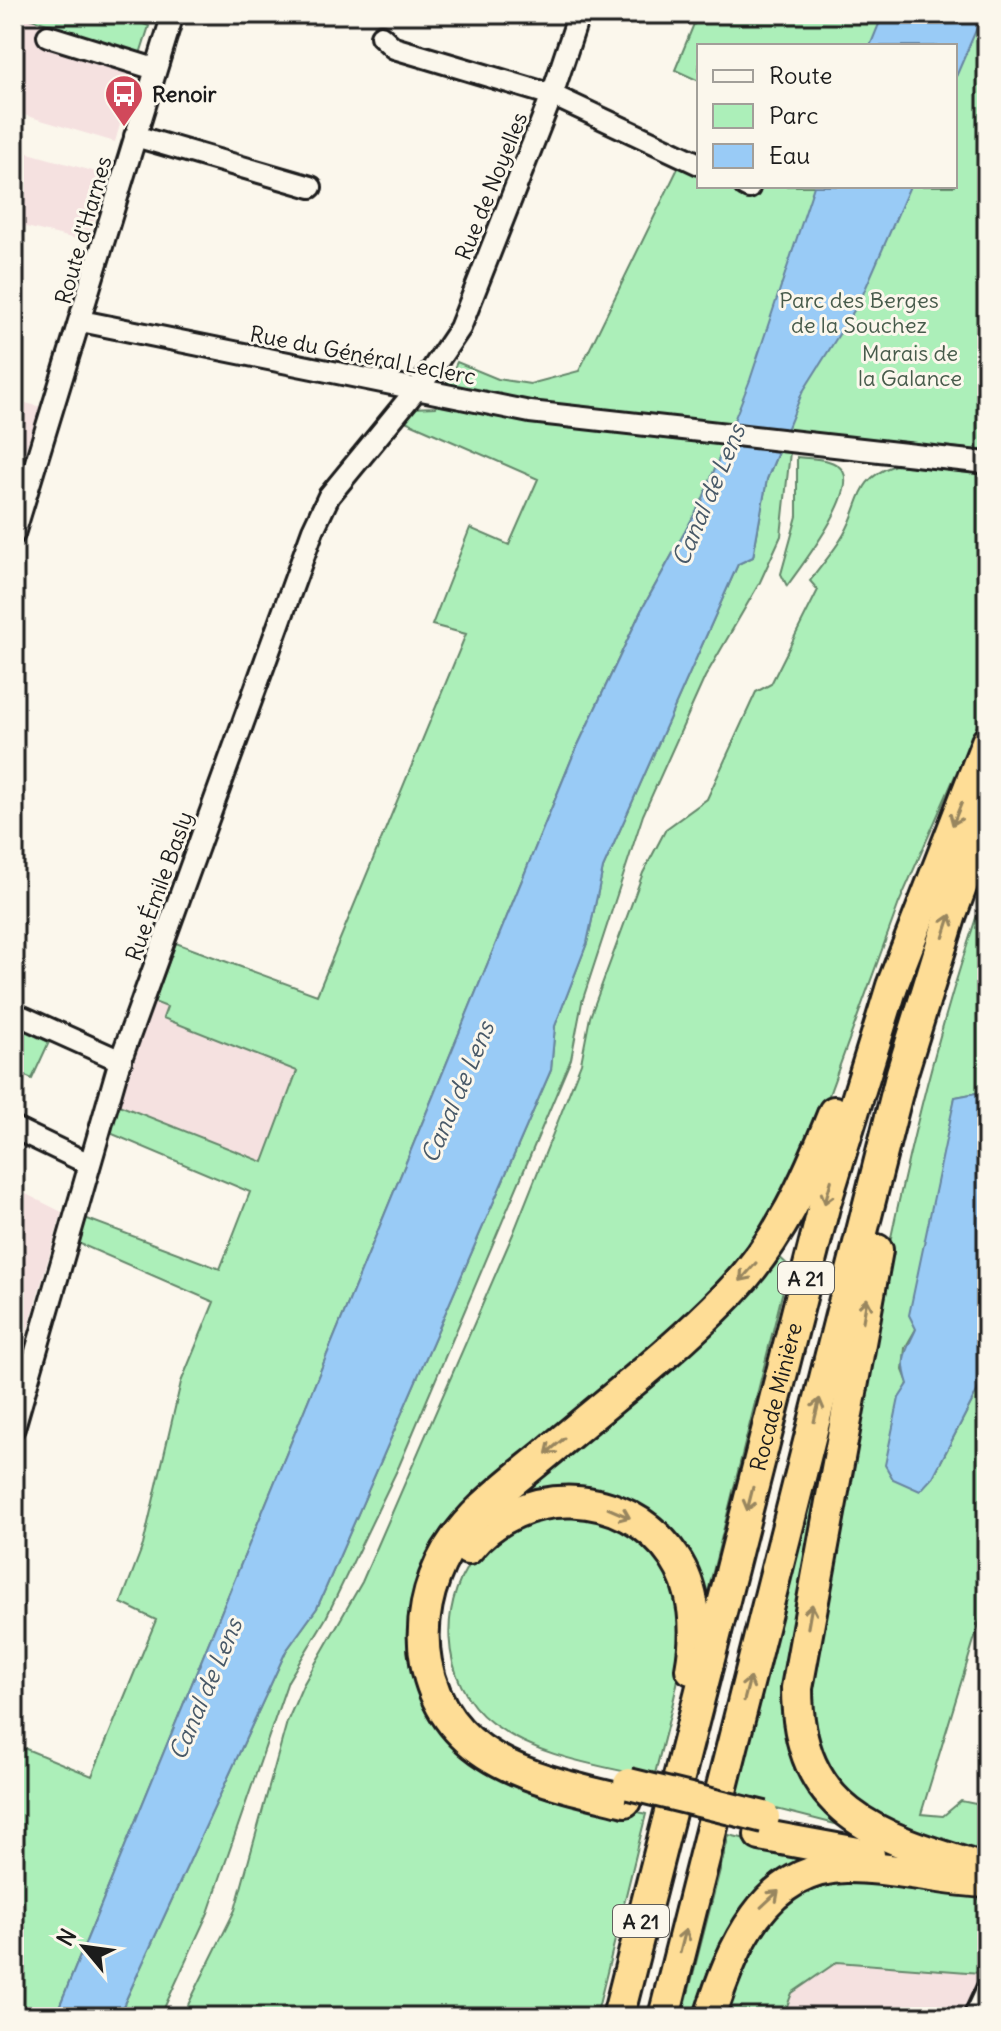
<svg xmlns="http://www.w3.org/2000/svg" width="1001" height="2031" viewBox="0 0 1001 2031" font-family="Delius,sans-serif">
<rect width="100%" height="100%" fill="#fbf7ec"/>
<filter id="ink" filterUnits="userSpaceOnUse"><feTurbulence type="fractalNoise" baseFrequency=".0125" numOctaves="2"/><feDisplacementMap in="SourceGraphic" scale="16" xChannelSelector="R" yChannelSelector="G"/><feConvolveMatrix kernelMatrix="1 2 1 2 8 2 1 2 1" color-interpolation-filters="sRGB"/></filter>
<g filter="url(#ink)">
<!-- built -->
<path fill="#f5e1e0" d="M14,14L140,54L115,142L14,112Z
M14,149L107,175L88,242L14,224Z
M14,400L41,407L14,480Z
M154,1002L167,1007L163,1018L297,1070L263,1162L119,1105Z
M14,1188L62,1212L24,1342L14,1337Z
M837,1962L987,1971V2017H783L792,1993Z"/>
<!-- green -->
<path fill="#acefb9" stroke="#64866a" stroke-width="2" d="M16,14H116L149,26L140,54Z
M698,14H987V451L733,424L702,501L641,611L572,758L55,2017H14V1744L92,1776L156,1620L121,1603L143,1545L181,1382L214,1302L78,1243L85,1218L220,1269L250,1192L110,1133L119,1105L263,1162L297,1071L163,1018L167,1007L154,1002L176,943L317,995L466,634L432,625L470,528L509,545L538,479L403,420L411,408L436,407L457,362L498,379L530,384L579,371L679,166L699,175V186H723L744,195L749,186H955V46H699V81L675,70Z
M778,452H790L781,536L760,582L705,677L643,815L582,1002L571,1059L399,1466L326,1618L288,1681L208,1913L160,2017H118L286,1651L317,1608L551,1070L555,1026L587,943L603,868L738,564L753,557L767,479Z
M797,457C812,459 834,457 843,471C857,495 801,566 787,586L781,574L797,516Z
M895,465L987,474V703L899,903L814,1136L781,1207L727,1281L455,1523L423,1687L543,1787L646,1814L596,2017H182L235,1910L287,1722L303,1685L362,1582L513,1234L581,1063L590,1017L643,873L666,829L707,799L756,692L771,684L818,590L810,581C821,566 835,550 844,534C863,501 854,480 895,465Z
M987,886V1091L955,1097L916,1329L905,1348L903,1370L908,1383L898,1409L933,1477L987,1372V1615L982,1614L921,1814L943,1816L961,1801L981,1805L982,1828L987,1830V1856C938,1839 848,1820 824,1771C813,1748 812,1715 807,1691C857,1421 895,1146 987,886Z
M14,1026L49,1042L32,1079L14,1071Z
M773,1251L789,1266L704,1608L656,1527L504,1497Z
M843,1361L791,1683L847,1827L733,1798Z
M547,1514C589,1514 629,1520 655,1556C668,1572 677,1589 682,1610C691,1651 664,1735 654,1778C599,1765 539,1758 492,1723C438,1683 436,1595 482,1548C500,1529 523,1522 547,1514Z
M729,1835L831,1859L807,1867L704,2017H682Z
M857,1880L941,1888L987,1899V1956L980,1973L837,1962L792,1993L783,2017H723C738,1975 756,1920 796,1894C814,1883 836,1882 857,1880Z"/>
<!-- water -->
<path fill="#99cbf6" stroke="#67859f" stroke-width="2" d="M883,14H983L955,79V46H870Z
M814,186H910L860,301L802,393L767,479L753,557L738,564L603,868L587,943L555,1026L551,1070L317,1608L286,1651L118,2017H55L572,758L641,611L702,501L750,380Z
M987,1091V1372L933,1477L920,1491L893,1479L885,1465L899,1398L908,1384C899,1357 906,1352 916,1329L909,1315L955,1097Z"/>
<g fill="none" stroke-linecap="round" stroke-linejoin="round">
<!-- minor casing -->
<g stroke="#1c1c1c" stroke-width="26">
<path id="minor" d="M48,36L155,69
M381,36L394,48L552,95L579,14
M135,136L311,187
M745,186L749,188
M81,321L530,412L987,463
M14,534L173,14
M14,1013L121,1061
M14,1128L89,1164
M14,1428L118,1067L313,530L329,496L429,374L460,328L552,95L699,164
M974,2017L987,1989"/>
</g>
<!-- highway casing -->
<g stroke="#1c1c1c" stroke-width="36">
<g id="highway">
<path d="M877,1250L797,1688C797,1817 882,1838 987,1870"/>
<path d="M468,1549C521,1483 626,1486 674,1557C696,1589 698,1632 691,1669"/>
<path d="M625,1801C540,1780 445,1764 426,1662C419,1624 428,1584 447,1551C471,1511 511,1483 546,1454C607,1402 673,1352 729,1294C780,1241 807,1180 834,1112"/>
<path d="M760,1835L869,1855"/>
<path id="s1" d="M618,2017L824,1207L892,986L987,742"/>
<path d="M664,2017L902,1073L951,914L987,817"/>
<path d="M710,2017C731,1950 764,1866 848,1867C894,1867 940,1880 987,1882"/>
</g>
</g>
<!-- minor -->
<use href="#minor" stroke="#fbf7ec" stroke-width="20"/>
<!-- highway -->
<use href="#highway" stroke="#fedd96" stroke-width="30"/>
<!-- highway-bridge casing -->
<g stroke="#1c1c1c" stroke-width="36" stroke-linecap="butt">
<path id="highway-bridge" d="M629,1784L764,1817"/>
</g>
<!-- highway-bridge -->
<use href="#highway-bridge" stroke="#fedd96" stroke-width="30"/>
</g>
<!-- one-way arrows -->
<defs><path id="oneway-shaft" d="M-6 0H5M1.5-3L5.5 0L1.5 3" fill="none" stroke-width="1.6" stroke-linecap="round" stroke-linejoin="round" transform="scale(2)"/></defs>
<g stroke="#98865f">
<use href="#oneway-shaft" transform="translate(957 814) rotate(112)"/>
<use href="#oneway-shaft" transform="translate(947 926) rotate(-72)"/>
<use href="#oneway-shaft" transform="translate(828 1192) rotate(106)"/>
<use href="#oneway-shaft" transform="translate(748 1272) rotate(131)"/>
<use href="#oneway-shaft" transform="translate(865 1310) rotate(-80)"/>
<use href="#oneway-shaft" transform="translate(817 1410) rotate(-76)"/>
<use href="#oneway-shaft" transform="translate(555 1446) rotate(140)"/>
<use href="#oneway-shaft" transform="translate(750 1499) rotate(104)"/>
<use href="#oneway-shaft" transform="translate(619 1513) rotate(23)"/>
<use href="#oneway-shaft" transform="translate(810 1616) rotate(-80)"/>
<use href="#oneway-shaft" transform="translate(747 1689) rotate(-76)"/>
<use href="#oneway-shaft" transform="translate(770 1899) rotate(-43)"/>
<use href="#oneway-shaft" transform="translate(683 1941) rotate(-76)"/>
</g>
</g>
<!-- icons -->
<defs>
<g id="bus-pin" transform="scale(2)"><path d="M0 17L-7.5 6A9.5 9.5 0 1 1 7.5 6Z" fill="#d1495b" stroke="#fbf7ec"/><path d="M-5-6H5V4H4V6H2V4H-2V6H-4V4H-5ZM-3.5-4V0h7V-4ZM-3.5 1.2v1.5H-2V1.2ZM2 1.2v1.5H3.5V1.2Z" fill="#fff"/></g>
</defs>
<g fill-rule="evenodd">
<use href="#bus-pin" x="124" y="94"/>
</g>
<g text-anchor="middle" dominant-baseline="central" stroke-width="6" stroke-linejoin="round" paint-order="stroke">
<!-- shield labels -->
<g fill="#fbf7ec" stroke="#5f5e5a" stroke-width="2">
<rect x="778" y="1262" width="56" height="32" rx="6"/>
<rect x="613" y="1905" width="56" height="32" rx="6"/>
</g>
<g font-size="20" font-weight="bold" fill="#1c1c1c">
<text x="806" y="1278">A 21</text>
<text x="641" y="1921">A 21</text>
</g>
<!-- poi labels -->
<g font-size="22" font-weight="bold" fill="#1c1c1c" stroke="#fbf7ec" text-anchor="start">
<text x="152" y="94">Renoir</text>
</g>
<!-- street labels -->
<g font-size="22" fill="#1c1c1c" stroke="#fbf7ec">
<text transform="translate(491 186) rotate(-68)">Rue de Noyelles</text>
<text transform="translate(83 230) rotate(-74)">Route d'Harnes</text>
<text transform="translate(363 355) rotate(11)">Rue du Général Leclerc</text>
<text transform="translate(159 886) rotate(-70)">Rue Émile Basly</text>
<text stroke="none"><textPath href="#s1" startOffset="640">Rocade Minière</textPath></text>
</g>
<!-- park labels -->
<g font-size="22" fill="#475b4b" stroke="#fbf7ec">
<text x="859" y="300">Parc des Berges<tspan x="859" dy="25">de la Souchez</tspan></text>
<text x="910" y="353">Marais de<tspan x="910" dy="25">la Galance</tspan></text>
</g>
<!-- water labels -->
<g font-size="24" font-style="italic" fill="#485968" stroke="#fbf7ec">
<text transform="translate(708 495) rotate(-67)">Canal de Lens</text>
<text transform="translate(457 1092) rotate(-67)">Canal de Lens</text>
<text transform="translate(205 1689) rotate(-67)">Canal de Lens</text>
</g>
</g>
<!-- margin -->
<rect width="1001" height="2031" fill="none" stroke="#fbf7ec" stroke-width="48"/>
<rect x="24" y="24" width="953" height="1983" fill="none" stroke="#1c1c1c" stroke-width="3" filter="url(#ink)"/>
<!-- legend -->
<rect x="697" y="44" width="260" height="144" fill="#fbf7ec" stroke="#a29f99" stroke-width="2"/>
<rect x="713" y="70" width="40" height="12" fill="#fbf7ec" stroke="#a29f99" stroke-width="2"/>
<text x="769" y="84" font-size="24" fill="#1c1c1c">Route</text>
<rect x="713" y="104" width="40" height="24" fill="#acefb9" stroke="#a29f99" stroke-width="2"/>
<text x="769" y="124" font-size="24" fill="#1c1c1c">Parc</text>
<rect x="713" y="144" width="40" height="24" fill="#99cbf6" stroke="#a29f99" stroke-width="2"/>
<text x="769" y="164" font-size="24" fill="#1c1c1c">Eau</text>
<!-- north arrow -->
<g transform="translate(84 1947) rotate(299)" stroke="#fbf7ec" stroke-width="6" paint-order="stroke">
<path d="M0-6L14 30L0 20L-14 30Z" fill="#1c1c1c"/>
<text y="-12" font-size="22" font-weight="bold" text-anchor="middle" fill="#1c1c1c">N</text>
</g>
</svg>
